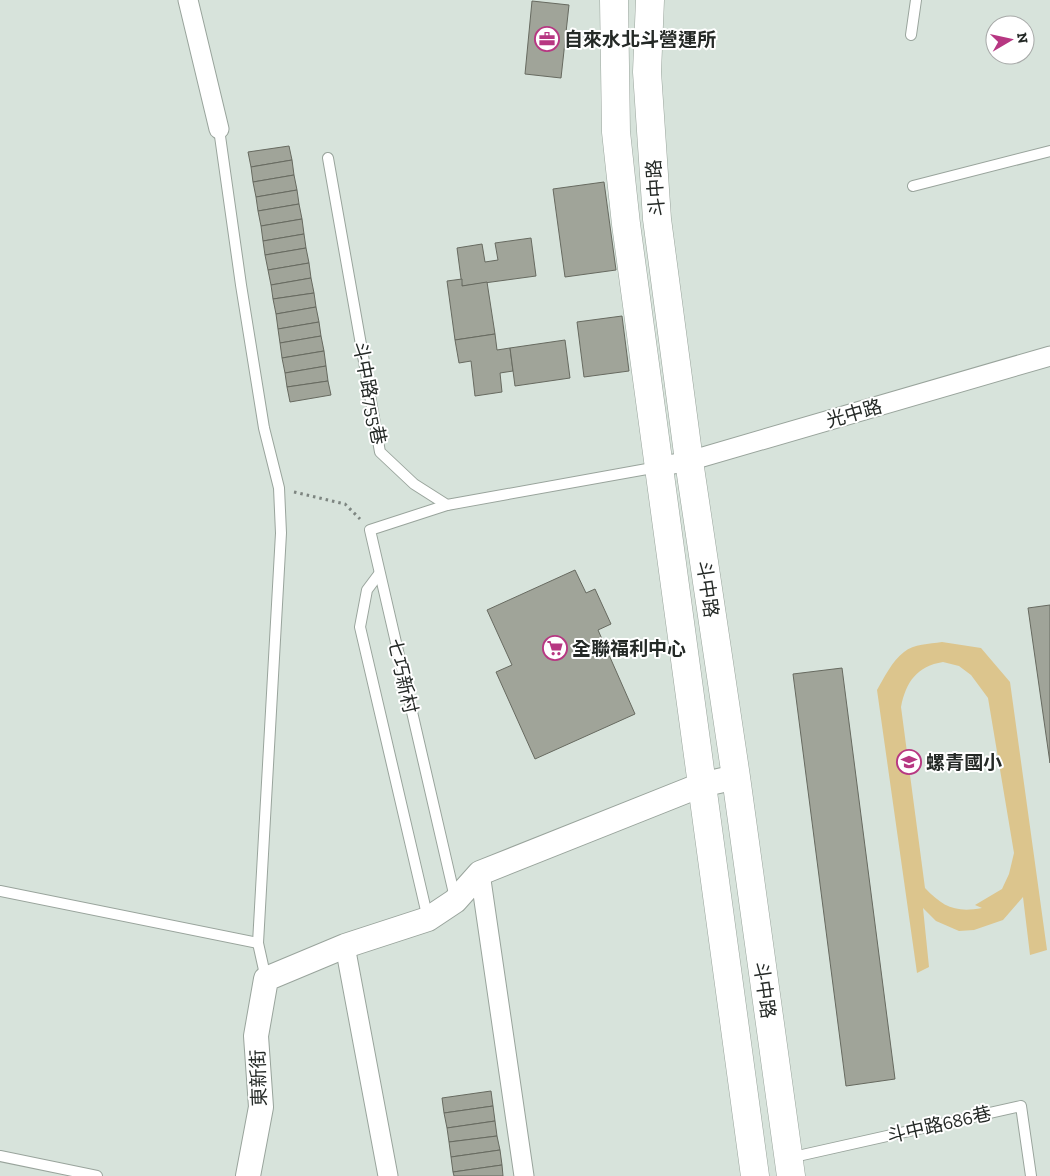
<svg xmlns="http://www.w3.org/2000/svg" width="1050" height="1176" font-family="'Zilla Slab','Noto Sans TC',serif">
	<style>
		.grass { fill: #dcc58d; fill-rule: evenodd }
		.building { fill: #a0a499; stroke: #676a60 }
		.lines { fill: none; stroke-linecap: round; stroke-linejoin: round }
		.service-casing { stroke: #99a49c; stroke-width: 12 }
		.minor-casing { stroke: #99a49c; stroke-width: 21 }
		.tertiary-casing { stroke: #99a49c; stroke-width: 26 }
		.secondary-casing { stroke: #99a49c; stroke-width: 29 }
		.path { stroke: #7d8580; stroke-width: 3; stroke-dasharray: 2.5 4; stroke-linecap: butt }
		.service { stroke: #fff; stroke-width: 10 }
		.minor { stroke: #fff; stroke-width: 19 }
		.tertiary { stroke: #fff; stroke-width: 24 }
		.secondary { stroke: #fff; stroke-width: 28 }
		.labels { text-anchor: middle; stroke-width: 4; stroke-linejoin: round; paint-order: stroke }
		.poi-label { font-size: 19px; font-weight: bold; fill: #242926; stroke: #fff; text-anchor: start }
		.street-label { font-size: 19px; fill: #242926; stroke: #fff }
	</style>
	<rect width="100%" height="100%" fill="#d7e3db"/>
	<!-- grass -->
	<path class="grass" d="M 942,642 L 981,648 L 1010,682 L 1047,950 L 1030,955 L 1023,897 L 1003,920 L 974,930 L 959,931 L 936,921 L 923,908 L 929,967 L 917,973 L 877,690 C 884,678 892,661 904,652 C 914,644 929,644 942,642 ZM 943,662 L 959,666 L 971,675 L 988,698 L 1014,853 L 1009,874 L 1002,889 L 975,905 L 982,908 C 956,913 943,907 925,888 L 901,707 C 906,682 917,666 943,662 Z"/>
	<!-- building -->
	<g class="building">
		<path d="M 532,1 L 569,5 L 561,78 L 525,74 Z"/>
		<path d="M 289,146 L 292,160 L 251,167 L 248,152 Z"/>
		<path d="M 292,160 L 294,175 L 253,182 L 251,167 Z"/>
		<path d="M 294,175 L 297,190 L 256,197 L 253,182 Z"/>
		<path d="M 604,182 L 616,270 L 565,277 L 553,189 Z"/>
		<path d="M 297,190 L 299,204 L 258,211 L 256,197 Z"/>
		<path d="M 299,204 L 302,219 L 261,226 L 258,211 Z"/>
		<path d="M 302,219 L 304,234 L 263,241 L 261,226 Z"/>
		<path d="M 304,234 L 306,248 L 265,255 L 263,241 Z"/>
		<path d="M 531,238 L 536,276 L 462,286 L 457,248 L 482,244 L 485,262 L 498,260 L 495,243 Z"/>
		<path d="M 306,248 L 309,263 L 268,270 L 265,255 Z"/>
		<path d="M 309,263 L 311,278 L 271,285 L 268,270 Z"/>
		<path d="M 311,278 L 314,293 L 273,299 L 271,285 Z"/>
		<path d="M 462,279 L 462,286 L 487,282 L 495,334 L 455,340 L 447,281 Z"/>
		<path d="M 314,293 L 316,307 L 276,314 L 273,299 Z"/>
		<path d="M 316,307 L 319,322 L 278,329 L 276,314 Z"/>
		<path d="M 622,316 L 629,371 L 584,377 L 577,322 Z"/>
		<path d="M 319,322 L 321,336 L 280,343 L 278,329 Z"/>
		<path d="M 495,334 L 497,350 L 510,348 L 513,371 L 500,373 L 502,392 L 475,396 L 471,361 L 459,363 L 455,340 Z"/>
		<path d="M 321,336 L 324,351 L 282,358 L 280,343 Z"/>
		<path d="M 565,340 L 570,378 L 515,386 L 510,348 Z"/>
		<path d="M 324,351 L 326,366 L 285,373 L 282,358 Z"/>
		<path d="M 326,366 L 328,381 L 287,387 L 285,373 Z"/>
		<path d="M 328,381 L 331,395 L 290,402 L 287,387 Z"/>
		<path d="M 575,570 L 586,593 L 595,589 L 611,624 L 598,630 L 635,714 L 535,759 L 496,672 L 512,665 L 487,610 Z"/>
		<path d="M 1050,605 L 1050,763 L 1028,608 Z"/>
		<path d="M 842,668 L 895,1079 L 846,1086 L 793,674 Z"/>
		<path d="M 491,1091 L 493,1106 L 444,1113 L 442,1098 Z"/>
		<path d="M 493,1106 L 495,1121 L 447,1128 L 444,1113 Z"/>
		<path d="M 495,1121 L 497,1136 L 449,1142 L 447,1128 Z"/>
		<path d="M 497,1136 L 500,1150 L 451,1157 L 449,1142 Z"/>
		<path d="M 500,1150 L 502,1165 L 453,1172 L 451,1157 Z"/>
		<path d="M 502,1165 L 503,1176 L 454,1176 L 453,1172 Z"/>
	</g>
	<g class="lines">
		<defs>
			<g id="service">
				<path d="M 911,35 L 916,0"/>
				<path d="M 219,129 L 241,285 L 264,428 L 279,488 L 281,533 L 258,943 L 266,979"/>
				<path d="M 328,158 L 380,452 L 414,484 L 447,505 L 658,467"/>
				<path d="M 913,186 L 1050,151"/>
				<path d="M 447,505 L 370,530 L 455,898"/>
				<path d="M 379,574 L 367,590 L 360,627 L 428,919"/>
				<path d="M 0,891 L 258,943"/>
				<path d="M 0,1156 L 97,1176"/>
				<path d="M 789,1158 L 1021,1106 L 1031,1176"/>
			</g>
			<g id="minor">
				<path d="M 188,0 L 219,129"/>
				<path d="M 658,467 L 689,461 L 1050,356"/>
				<path d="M 480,873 L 524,1176"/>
				<path d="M 345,946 L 388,1176"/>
			</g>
			<path id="tertiary" d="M 248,1176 L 261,1107 L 256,1036 L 266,979 L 345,946 L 428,919 L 455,901 L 480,873 L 701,785 L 736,777"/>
			<g id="secondary">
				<path d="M 614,0 L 616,132 L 626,224 L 755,1176"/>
				<path d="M 650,0 L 647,72 L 657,219 L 689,461 L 736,777 L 791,1176"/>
			</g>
		</defs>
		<!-- service casing -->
		<use href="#service" class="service-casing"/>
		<!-- minor casing -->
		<use href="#minor" class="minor-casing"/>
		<!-- tertiary casing -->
		<use href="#tertiary" class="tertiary-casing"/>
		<!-- secondary casing -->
		<use href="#secondary" class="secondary-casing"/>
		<!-- path -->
		<path class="path" d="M 294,492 L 345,504 L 360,519"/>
		<!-- service -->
		<use href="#service" class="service"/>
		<!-- minor -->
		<use href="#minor" class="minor"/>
		<!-- tertiary -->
		<use href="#tertiary" class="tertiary"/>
		<!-- secondary -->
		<use href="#secondary" class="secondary"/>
	</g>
	<!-- icons -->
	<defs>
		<symbol id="office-ring" viewBox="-11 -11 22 22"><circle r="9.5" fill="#fff" stroke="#b73782" stroke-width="1.5"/><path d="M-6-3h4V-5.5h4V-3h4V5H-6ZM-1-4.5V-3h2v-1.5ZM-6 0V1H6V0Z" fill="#b73782"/></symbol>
		<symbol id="supermarket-ring" viewBox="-11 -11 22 22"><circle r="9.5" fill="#fff" stroke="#b73782" stroke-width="1.5"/><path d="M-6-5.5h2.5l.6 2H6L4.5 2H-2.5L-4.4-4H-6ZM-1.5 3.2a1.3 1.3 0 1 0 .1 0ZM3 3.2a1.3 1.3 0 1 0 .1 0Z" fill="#b73782"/></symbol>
		<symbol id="school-ring" viewBox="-11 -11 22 22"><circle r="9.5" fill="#fff" stroke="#b73782" stroke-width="1.5"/><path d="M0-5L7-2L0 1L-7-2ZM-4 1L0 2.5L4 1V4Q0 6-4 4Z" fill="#b73782"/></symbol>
	</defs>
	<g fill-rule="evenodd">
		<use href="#office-ring" x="533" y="25" width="28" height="28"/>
		<use href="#supermarket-ring" x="541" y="634" width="28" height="28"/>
		<use href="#school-ring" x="895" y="748" width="28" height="28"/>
	</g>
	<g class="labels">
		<!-- poi labels -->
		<g class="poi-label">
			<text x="564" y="46">自來水北斗營運所</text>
			<text x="572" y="655">全聯福利中心</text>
			<text x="926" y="769">螺青國小</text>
		</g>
		<!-- street labels -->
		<g class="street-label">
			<text transform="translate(655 188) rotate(-94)" y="7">斗中路</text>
			<text transform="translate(370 393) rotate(79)" y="7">斗中路755巷</text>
			<text transform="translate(854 413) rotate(-16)" y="7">光中路</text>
			<text transform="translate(708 589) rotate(82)" y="7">斗中路</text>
			<text transform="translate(403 676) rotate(77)" y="7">七巧新村</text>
			<text transform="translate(765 990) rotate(82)" y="7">斗中路</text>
			<text transform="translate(258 1078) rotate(-92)" y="7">東新街</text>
			<text transform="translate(939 1124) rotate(-13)" y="7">斗中路686巷</text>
		</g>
	</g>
	<!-- north arrow -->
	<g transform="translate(1010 40) rotate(81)"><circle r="24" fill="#ffffff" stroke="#a7a9a8"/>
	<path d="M0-4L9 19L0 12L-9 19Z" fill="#b73782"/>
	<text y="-8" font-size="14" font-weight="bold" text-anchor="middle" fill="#242926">N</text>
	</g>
</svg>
